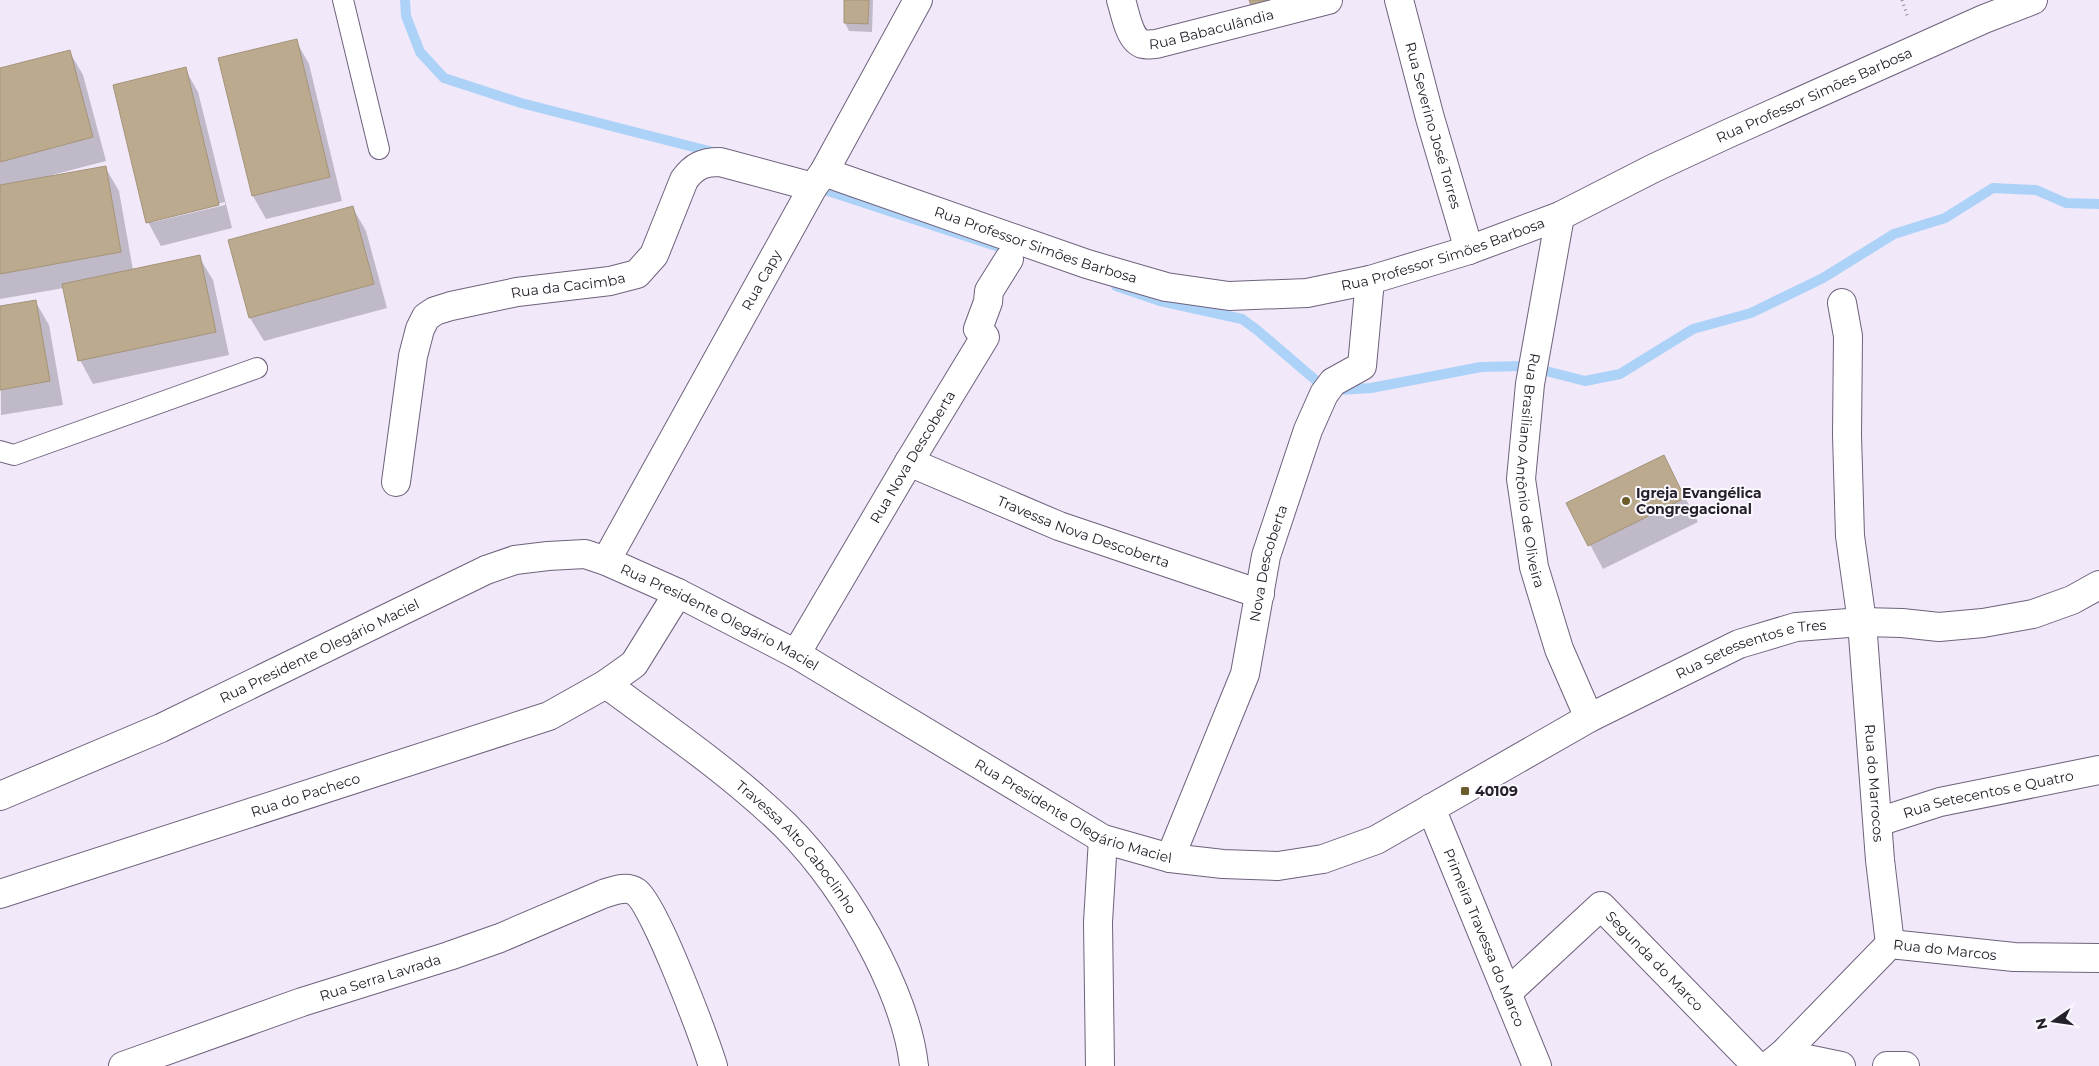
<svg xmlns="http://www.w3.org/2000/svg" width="2099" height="1066" font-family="Montserrat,sans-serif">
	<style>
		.shadow { fill: #0003; fill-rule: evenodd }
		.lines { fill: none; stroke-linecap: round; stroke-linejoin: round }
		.stream { stroke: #add2f8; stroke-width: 10 }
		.building { fill: #bbaa8e; stroke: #a59479 }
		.service-casing { stroke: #6e627c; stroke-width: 22 }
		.minor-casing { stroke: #6e627c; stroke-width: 30 }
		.path { stroke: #928a99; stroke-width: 3; stroke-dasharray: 1 4; stroke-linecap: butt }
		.service { stroke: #fff; stroke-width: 20 }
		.minor { stroke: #fff; stroke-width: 28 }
		.poi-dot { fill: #6b5c29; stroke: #fbf8fe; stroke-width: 2 }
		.labels { text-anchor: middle; stroke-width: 4; stroke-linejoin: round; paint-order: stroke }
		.street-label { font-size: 14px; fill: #26202b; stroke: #fbf8fe }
		.poi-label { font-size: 14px; font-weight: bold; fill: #26202b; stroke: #fbf8fe; text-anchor: start }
	</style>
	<rect width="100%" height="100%" fill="#f1e8fa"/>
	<!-- shadow -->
	<g class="shadow">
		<path d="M 845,0 L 873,0 L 872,32 L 849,31 L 845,23 Z"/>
		<path d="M 296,41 L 309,64 L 342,201 L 266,219 L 253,196 Z"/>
		<path d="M 69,51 L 83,75 L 106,161 L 52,175 L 52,177 L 105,167 L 119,191 L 133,270 L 199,257 L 213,280 L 229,355 L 93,384 L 80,360 L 64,288 L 0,299 L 0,70 Z"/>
		<path d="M 185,69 L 198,92 L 232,228 L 161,246 L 148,222 ZM 225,202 L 225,205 L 153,222 L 153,220 Z"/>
		<path d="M 353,208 L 366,231 L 387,308 L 264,341 L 250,318 L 230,240 Z"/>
		<path d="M 35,301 L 49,325 L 63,405 L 1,415 L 0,307 Z"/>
		<path d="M 1663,456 L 1698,522 L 1603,569 L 1568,503 Z"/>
	</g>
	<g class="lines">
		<!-- stream -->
		<g class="stream">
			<path d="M 405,0 L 406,16 L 420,52 L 444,78 L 521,103 L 717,153"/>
			<path d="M 828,191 L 996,246"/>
			<path d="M 1116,286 L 1160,301 L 1242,319 L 1257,330 L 1319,383 L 1339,390 L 1371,388 L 1481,367 L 1522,366"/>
			<path d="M 1546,371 L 1585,381 L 1620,374 L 1693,329 L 1751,313 L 1823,278 L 1894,234 L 1945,218 L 1993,188 L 2036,190 L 2066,203 L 2099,204"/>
		</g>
	</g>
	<!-- building -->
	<g class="building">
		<path d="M 844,0 L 869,0 L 868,24 L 844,23 Z"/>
		<path d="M 1249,0 L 1273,0 L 1252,8 Z"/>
		<path d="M 297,39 L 330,177 L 252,196 L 218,58 Z"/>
		<path d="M 70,50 L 93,137 L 0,162 L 0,68 Z"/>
		<path d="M 186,67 L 219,205 L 146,223 L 113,85 Z"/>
		<path d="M 106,166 L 121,252 L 0,274 L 0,185 Z"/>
		<path d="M 353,206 L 374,284 L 249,318 L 228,240 Z"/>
		<path d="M 200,255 L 216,332 L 78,361 L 62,284 Z"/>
		<path d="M 36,300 L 50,381 L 0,390 L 0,306 Z"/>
		<path d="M 1664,455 L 1685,498 L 1588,546 L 1566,503 Z"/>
	</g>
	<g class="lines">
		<defs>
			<g id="service">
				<path d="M 343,0 L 379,149"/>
				<path d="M 0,451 L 14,455 L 257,368"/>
			</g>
			<g id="minor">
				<path id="s1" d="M 1121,0 C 1125,12 1129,40 1143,44 C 1147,45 1152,44 1156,44 L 1328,0"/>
				<path id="s2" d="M 1399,0 L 1430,118 L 1469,250"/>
				<path id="s3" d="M 824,172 L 1087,264 L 1166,287 L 1229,296 L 1307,293 L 1370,280 L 1469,250 L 1560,216 L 1654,168 L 1725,135 L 1984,19 L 2033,0"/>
				<path id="s4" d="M 1560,216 L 1530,384 L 1521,479 L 1534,567 L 1559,649 L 1589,718"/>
				<path id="s5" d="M 1842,303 L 1848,336 L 1847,435 L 1850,536 L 1862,622 L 1880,860 L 1890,944"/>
				<path id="s6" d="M 909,462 L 1059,526 L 1260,594"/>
				<path id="s7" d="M 396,482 L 413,356 L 420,329 L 426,317 L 435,311 L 451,306 L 517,292 L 610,281 L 637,274 L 654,255 L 684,180 C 694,166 703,162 720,162 L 813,187"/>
				<path id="s8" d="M 606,561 L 813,187 L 824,172 L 918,0"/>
				<path id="s9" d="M 796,654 L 909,462 L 985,337 L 978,329 L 988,302 L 989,291 L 1009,259"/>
				<path id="s10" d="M 606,684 C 667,729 730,772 785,825 C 822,862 853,908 877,955 C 894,989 910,1028 914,1066"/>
				<path id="s11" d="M 0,796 L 161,728 L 486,570 L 515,560 L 548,556 L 585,554 L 606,561 L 678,593 L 796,654 L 1103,839 L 1170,858 L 1223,864 L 1278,866 L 1323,859 L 1376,840 L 1589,718 L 1739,644 L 1796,627 L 1862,622 L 1902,623 L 1939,627 L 1983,623 L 2033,614 L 2072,600 L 2099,585"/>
				<path id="s12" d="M 1431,808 L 1537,1066"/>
				<path id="s13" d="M 1878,822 L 1940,802 L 2099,770"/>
				<path id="s14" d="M 1170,858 L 1245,674 L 1266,556 L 1308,430 L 1324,394 L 1333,382 L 1362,366 L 1370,280"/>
				<path id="s15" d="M 0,894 L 549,716 L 606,684 L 634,664 L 678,593"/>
				<path id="s16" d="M 1507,993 L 1601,906 L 1757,1066"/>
				<path d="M 1783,1054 L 1841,1066"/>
				<path id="s17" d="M 123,1066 L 302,1002 L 449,956 L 500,938 L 603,894 C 613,891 626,885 636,892 C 655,905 704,1038 713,1066"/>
				<path d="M 1100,1066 L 1098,922 L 1103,839"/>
				<path id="s18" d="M 1768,1066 L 1783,1054 L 1890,944 L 2014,957 L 2099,958"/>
				<path d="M 1887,1066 L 1905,1066"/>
			</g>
		</defs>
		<!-- service casing -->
		<use href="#service" class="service-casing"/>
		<!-- minor casing -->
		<use href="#minor" class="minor-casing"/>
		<!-- path -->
		<path class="path" d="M 1902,0 L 1908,18"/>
		<!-- service -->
		<use href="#service" class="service"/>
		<!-- minor -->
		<use href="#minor" class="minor"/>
	</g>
	<!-- markers -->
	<g class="poi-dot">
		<circle cx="1626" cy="501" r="5"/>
		<rect x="1460" y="786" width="10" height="10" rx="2.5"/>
	</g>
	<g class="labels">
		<!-- street labels -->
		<g class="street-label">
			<text dy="5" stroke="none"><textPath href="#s1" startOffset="121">Rua Babaculândia</textPath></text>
			<text dy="5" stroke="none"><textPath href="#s3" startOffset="1049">Rua Professor Simões Barbosa</textPath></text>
			<text dy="5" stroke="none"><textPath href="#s2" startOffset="130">Rua Severino José Torres</textPath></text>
			<text dy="5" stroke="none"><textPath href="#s3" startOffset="224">Rua Professor Simões Barbosa</textPath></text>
			<text dy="5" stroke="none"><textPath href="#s3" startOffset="644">Rua Professor Simões Barbosa</textPath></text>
			<text dy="5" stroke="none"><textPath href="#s8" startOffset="321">Rua Capy</textPath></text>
			<text dy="5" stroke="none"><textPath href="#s7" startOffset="315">Rua da Cacimba</textPath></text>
			<text dy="5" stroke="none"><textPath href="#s9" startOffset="229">Rua Nova Descoberta</textPath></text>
			<text dy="5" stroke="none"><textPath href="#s4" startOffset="258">Rua Brasiliano Antônio de Oliveira</textPath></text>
			<text dy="5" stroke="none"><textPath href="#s6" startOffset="188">Travessa Nova Descoberta</textPath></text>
			<text dy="5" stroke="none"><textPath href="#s14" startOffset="312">Nova Descoberta</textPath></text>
			<text dy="5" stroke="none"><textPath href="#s11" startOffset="786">Rua Presidente Olegário Maciel</textPath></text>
			<text dy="5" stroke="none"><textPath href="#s11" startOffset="351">Rua Presidente Olegário Maciel</textPath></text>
			<text dy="5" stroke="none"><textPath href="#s11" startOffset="1932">Rua Setessentos e Tres</textPath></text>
			<text dy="5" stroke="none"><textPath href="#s5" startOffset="482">Rua do Marrocos</textPath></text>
			<text dy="5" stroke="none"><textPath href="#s15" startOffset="321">Rua do Pacheco</textPath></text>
			<text dy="5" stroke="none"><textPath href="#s13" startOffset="114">Rua Setecentos e Quatro</textPath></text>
			<text dy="5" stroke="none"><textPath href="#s11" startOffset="1191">Rua Presidente Olegário Maciel</textPath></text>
			<text dy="5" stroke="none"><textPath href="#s10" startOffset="252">Travessa Alto Caboclinho</textPath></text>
			<text dy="5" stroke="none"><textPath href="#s12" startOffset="140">Primeira Travessa do Marco</textPath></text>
			<text dy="5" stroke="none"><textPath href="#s18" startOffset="228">Rua do Marcos</textPath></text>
			<text dy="5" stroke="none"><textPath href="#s16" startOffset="205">Segunda do Marco</textPath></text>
			<text dy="5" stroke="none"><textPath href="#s17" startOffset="272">Rua Serra Lavrada</textPath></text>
		</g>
		<!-- poi labels -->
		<g class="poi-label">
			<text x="1636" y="498">Igreja Evangélica<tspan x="1636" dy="16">Congregacional</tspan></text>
			<text x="1475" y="796">40109</text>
		</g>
	</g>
	<!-- north arrow -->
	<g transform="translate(2054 1021) rotate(257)" stroke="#fbf8fe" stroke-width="4" paint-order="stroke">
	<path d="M0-4L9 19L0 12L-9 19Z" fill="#26202b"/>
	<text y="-8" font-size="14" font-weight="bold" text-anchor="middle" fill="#26202b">N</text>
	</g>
</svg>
